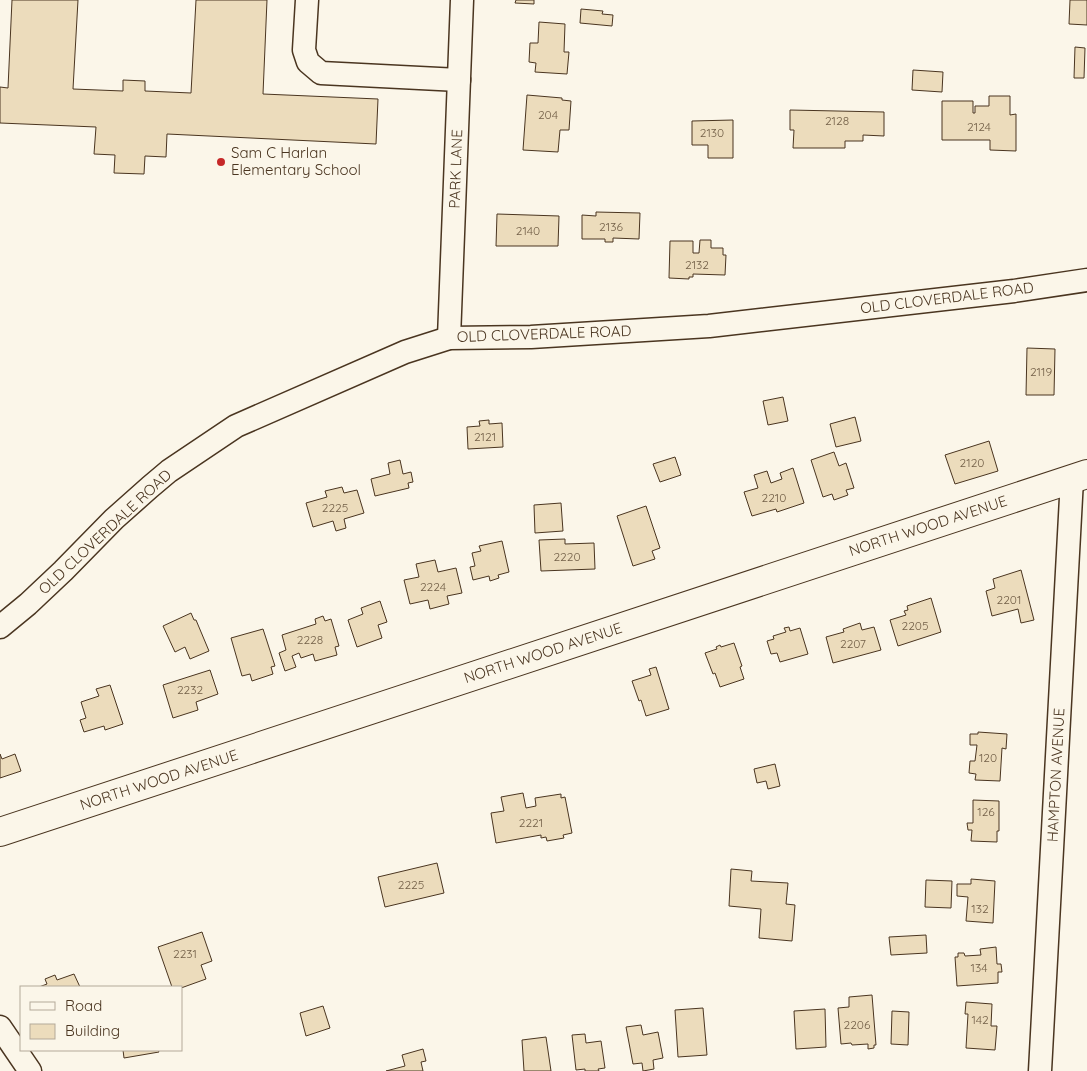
<svg xmlns="http://www.w3.org/2000/svg" width="1087" height="1071" font-family="Quicksand,sans-serif">
	<style>
		.building { fill: #ecdcbc; stroke: #4a3520 }
		.lines { fill: none; stroke-linecap: round; stroke-linejoin: round }
		.minor-casing { stroke: #4a3520; stroke-width: 25 }
		.major-casing { stroke: #4a3520; stroke-width: 30 }
		.minor { stroke: #fbf6e9; stroke-width: 22 }
		.major { stroke: #fbf6e9; stroke-width: 28 }
		.poi-dot { fill: #c62828; stroke: #fbf6e9; stroke-width: 2 }
		.labels { text-anchor: middle; stroke-width: 4; stroke-linejoin: round; paint-order: stroke }
		.number-label { font-size: 12px; fill: #725f47 }
		.poi-label { font-size: 15px; fill: #4a3520; stroke: #fbf6e9; text-anchor: start }
		.street-label { font-size: 15px; fill: #4a3520; stroke: #fbf6e9 }
	</style>
	<rect width="100%" height="100%" fill="#fbf6e9"/>
	<!-- building -->
	<g class="building">
		<path d="M 12,0 L 78,0 L 73,89 L 123,91 L 123,80 L 145,81 L 145,91 L 191,93 L 196,0 L 267,0 L 263,94 L 378,99 L 376,144 L 167,134 L 166,157 L 145,156 L 144,174 L 114,173 L 115,155 L 94,154 L 96,127 L 0,123 L 0,87 L 8,88 Z"/>
		<path d="M 516,0 L 534,0 L 534,4 L 515,3 Z"/>
		<path d="M 1070,0 L 1087,0 L 1087,25 L 1069,24 Z"/>
		<path d="M 581,9 L 603,11 L 602,14 L 613,15 L 612,26 L 580,23 Z"/>
		<path d="M 539,22 L 565,24 L 564,52 L 569,52 L 567,74 L 535,72 L 536,63 L 529,62 L 530,43 L 538,43 Z"/>
		<path d="M 1075,47 L 1085,48 L 1084,78 L 1074,78 Z"/>
		<path d="M 913,70 L 943,72 L 942,92 L 912,90 Z"/>
		<path d="M 527,95 L 562,98 L 562,100 L 571,101 L 569,130 L 560,130 L 558,152 L 523,150 Z"/>
		<path d="M 989,96 L 1010,96 L 1010,115 L 1016,114 L 1016,151 L 990,150 L 990,140 L 942,140 L 942,101 L 973,101 L 973,113 L 975,113 L 975,106 L 989,106 Z"/>
		<path d="M 790,110 L 884,112 L 884,136 L 863,135 L 863,141 L 845,141 L 845,148 L 793,148 L 794,130 L 790,130 Z"/>
		<path d="M 733,120 L 733,158 L 708,158 L 708,145 L 692,145 L 692,121 Z"/>
		<path d="M 596,212 L 640,213 L 639,239 L 613,238 L 613,242 L 605,242 L 605,239 L 582,239 L 582,215 L 596,216 Z"/>
		<path d="M 497,214 L 559,216 L 558,246 L 496,246 Z"/>
		<path d="M 700,240 L 711,240 L 711,248 L 723,248 L 723,255 L 726,255 L 725,275 L 693,274 L 693,277 L 689,277 L 689,279 L 669,278 L 670,241 L 693,241 L 693,253 L 699,253 Z"/>
		<path d="M 1027,348 L 1055,349 L 1054,395 L 1026,395 Z"/>
		<path d="M 783,397 L 788,421 L 768,425 L 763,401 Z"/>
		<path d="M 855,417 L 861,441 L 836,447 L 830,424 Z"/>
		<path d="M 489,420 L 489,424 L 502,423 L 503,447 L 468,449 L 467,427 L 480,426 L 479,421 Z"/>
		<path d="M 989,441 L 998,471 L 955,484 L 945,455 Z"/>
		<path d="M 834,452 L 839,466 L 846,463 L 854,488 L 846,490 L 848,495 L 834,500 L 832,494 L 823,497 L 811,460 Z"/>
		<path d="M 675,457 L 681,475 L 660,482 L 653,464 Z"/>
		<path d="M 400,460 L 403,474 L 411,472 L 413,482 L 408,483 L 409,488 L 375,496 L 371,479 L 390,474 L 388,463 Z"/>
		<path d="M 793,468 L 804,503 L 777,512 L 776,509 L 752,516 L 744,492 L 758,488 L 754,475 L 767,471 L 771,483 L 782,479 L 780,473 Z"/>
		<path d="M 342,487 L 344,493 L 357,490 L 364,513 L 344,519 L 346,528 L 336,531 L 333,521 L 313,527 L 306,503 L 327,497 L 325,491 Z"/>
		<path d="M 561,503 L 563,531 L 535,533 L 534,505 Z"/>
		<path d="M 646,506 L 660,548 L 652,551 L 655,559 L 633,566 L 617,516 Z"/>
		<path d="M 565,539 L 565,544 L 594,543 L 595,569 L 541,571 L 539,540 Z"/>
		<path d="M 502,541 L 509,572 L 498,575 L 499,578 L 490,581 L 489,576 L 473,580 L 470,567 L 475,566 L 472,553 L 481,551 L 479,546 Z"/>
		<path d="M 435,560 L 438,572 L 456,568 L 462,593 L 447,596 L 449,604 L 430,609 L 428,600 L 410,604 L 404,580 L 419,577 L 416,564 Z"/>
		<path d="M 1021,570 L 1034,620 L 1021,623 L 1018,609 L 992,616 L 986,591 L 995,588 L 993,579 Z"/>
		<path d="M 931,598 L 941,632 L 898,646 L 890,620 L 906,615 L 904,611 L 908,610 L 907,606 Z"/>
		<path d="M 380,601 L 387,622 L 378,625 L 382,638 L 357,647 L 348,620 L 363,614 L 361,608 Z"/>
		<path d="M 191,613 L 194,620 L 196,620 L 209,651 L 190,659 L 185,647 L 175,652 L 163,626 Z"/>
		<path d="M 323,616 L 325,621 L 331,619 L 339,646 L 335,647 L 337,655 L 315,661 L 313,654 L 301,658 L 299,653 L 292,656 L 296,667 L 285,671 L 279,653 L 286,650 L 282,635 L 316,624 L 315,619 Z"/>
		<path d="M 860,623 L 862,630 L 874,627 L 881,650 L 833,663 L 826,637 L 844,632 L 843,629 Z"/>
		<path d="M 789,627 L 790,631 L 800,628 L 808,654 L 780,662 L 777,653 L 771,654 L 767,641 L 774,639 L 773,636 L 786,632 L 784,628 Z"/>
		<path d="M 263,629 L 275,666 L 271,667 L 273,674 L 252,681 L 250,674 L 242,676 L 231,638 Z"/>
		<path d="M 734,643 L 742,666 L 740,667 L 744,679 L 720,687 L 715,673 L 713,674 L 705,653 L 717,649 L 716,647 L 720,645 L 721,647 Z"/>
		<path d="M 656,667 L 669,709 L 646,716 L 641,700 L 639,701 L 632,681 L 651,675 L 649,669 Z"/>
		<path d="M 210,670 L 218,694 L 196,702 L 198,710 L 173,718 L 163,685 Z"/>
		<path d="M 110,685 L 123,724 L 105,730 L 104,726 L 84,732 L 80,720 L 86,718 L 81,702 L 99,696 L 96,689 Z"/>
		<path d="M 978,732 L 1007,734 L 1006,749 L 1002,748 L 1000,781 L 975,780 L 976,774 L 969,773 L 970,761 L 975,761 L 977,745 L 970,745 L 970,734 L 978,734 Z"/>
		<path d="M 0,754 L 2,759 L 15,754 L 21,771 L 0,778 Z"/>
		<path d="M 775,764 L 780,786 L 768,789 L 766,781 L 757,783 L 754,769 Z"/>
		<path d="M 523,793 L 526,808 L 536,806 L 535,798 L 561,794 L 561,798 L 565,797 L 572,833 L 563,835 L 564,838 L 547,841 L 546,837 L 541,838 L 541,835 L 496,843 L 491,813 L 504,811 L 501,797 Z"/>
		<path d="M 973,800 L 999,801 L 999,831 L 997,831 L 997,842 L 971,841 L 972,830 L 968,830 L 967,823 L 973,823 Z"/>
		<path d="M 437,863 L 444,893 L 385,907 L 378,877 Z"/>
		<path d="M 731,869 L 752,871 L 751,881 L 788,883 L 786,904 L 795,905 L 792,941 L 759,938 L 761,909 L 729,906 Z"/>
		<path d="M 971,879 L 995,881 L 993,923 L 966,921 L 968,897 L 957,896 L 957,884 L 971,884 Z"/>
		<path d="M 926,880 L 952,881 L 951,908 L 925,907 Z"/>
		<path d="M 202,932 L 212,961 L 201,965 L 206,979 L 181,988 L 172,987 L 158,947 Z"/>
		<path d="M 926,935 L 927,953 L 891,955 L 889,937 Z"/>
		<path d="M 996,947 L 997,964 L 1001,964 L 1002,972 L 998,972 L 998,983 L 957,986 L 955,957 L 958,957 L 958,953 L 964,953 L 965,956 L 981,955 L 980,949 Z"/>
		<path d="M 74,974 L 80,987 L 39,987 L 47,984 L 45,979 L 55,975 L 57,980 Z"/>
		<path d="M 872,995 L 876,1045 L 874,1045 L 874,1048 L 868,1049 L 868,1044 L 852,1045 L 851,1043 L 841,1044 L 838,1008 L 849,1007 L 849,997 Z"/>
		<path d="M 966,1002 L 992,1004 L 991,1026 L 997,1026 L 995,1050 L 966,1048 L 968,1014 L 965,1014 Z"/>
		<path d="M 323,1006 L 330,1028 L 306,1036 L 300,1013 Z"/>
		<path d="M 703,1008 L 707,1055 L 678,1057 L 675,1010 Z"/>
		<path d="M 825,1009 L 826,1047 L 796,1049 L 794,1011 Z"/>
		<path d="M 892,1011 L 909,1012 L 908,1045 L 891,1044 Z"/>
		<path d="M 641,1025 L 643,1035 L 658,1032 L 663,1058 L 653,1060 L 654,1069 L 643,1071 L 642,1063 L 633,1064 L 626,1027 Z"/>
		<path d="M 585,1034 L 586,1043 L 601,1041 L 605,1068 L 598,1069 L 599,1071 L 585,1071 L 585,1069 L 576,1070 L 572,1035 Z"/>
		<path d="M 546,1037 L 551,1071 L 524,1071 L 522,1040 Z"/>
		<path d="M 423,1049 L 426,1061 L 421,1062 L 423,1071 L 386,1071 L 405,1066 L 402,1055 Z"/>
		<path d="M 123,1050 L 158,1050 L 159,1052 L 124,1058 Z"/>
	</g>
	<g class="lines">
		<defs>
			<g id="minor">
				<path d="M 307,0 L 304,50 L 308,62 L 321,73 L 459,80"/>
				<path d="M 449,338 L 462,0"/>
				<path d="M 0,627 L 28,604 L 63,571 L 114,519 L 150,487 L 169,471 L 236,426 L 405,352 L 449,338 L 531,337 L 709,326 L 1014,291 L 1087,280"/>
				<path d="M 0,1027 L 30,1071"/>
				<path d="M 1040,1071 L 1072,479"/>
			</g>
			<path id="major" d="M 0,832 L 1087,474"/>
		</defs>
		<!-- minor casing -->
		<use href="#minor" class="minor-casing"/>
		<!-- major casing -->
		<use href="#major" class="major-casing"/>
		<!-- minor -->
		<use href="#minor" class="minor"/>
		<!-- major -->
		<use href="#major" class="major"/>
	</g>
	<!-- markers -->
	<circle class="poi-dot" cx="221" cy="162" r="5"/>
	<g class="labels">
		<!-- number labels -->
		<g class="number-label">
			<text x="548" y="119">204</text>
			<text x="837" y="125">2128</text>
			<text x="979" y="131">2124</text>
			<text x="712" y="137">2130</text>
			<text x="611" y="231">2136</text>
			<text x="528" y="235">2140</text>
			<text x="697" y="269">2132</text>
			<text x="1041" y="376">2119</text>
			<text x="485" y="441">2121</text>
			<text x="972" y="467">2120</text>
			<text x="774" y="502">2210</text>
			<text x="335" y="512">2225</text>
			<text x="567" y="561">2220</text>
			<text x="433" y="591">2224</text>
			<text x="1009" y="604">2201</text>
			<text x="915" y="630">2205</text>
			<text x="310" y="644">2228</text>
			<text x="853" y="648">2207</text>
			<text x="190" y="694">2232</text>
			<text x="988" y="762">120</text>
			<text x="986" y="816">126</text>
			<text x="531" y="827">2221</text>
			<text x="411" y="889">2225</text>
			<text x="980" y="913">132</text>
			<text x="185" y="958">2231</text>
			<text x="979" y="972">134</text>
			<text x="980" y="1024">142</text>
			<text x="857" y="1029">2206</text>
		</g>
		<!-- poi labels -->
		<g class="poi-label">
			<text x="231" y="158">Sam C Harlan<tspan x="231" dy="17">Elementary School</tspan></text>
		</g>
		<!-- street labels -->
		<g class="street-label">
			<text transform="translate(456 169) rotate(-88)" y="5">PARK LANE</text>
			<text transform="translate(947 298) rotate(-7)" y="5">OLD CLOVERDALE ROAD</text>
			<text transform="translate(544 334) rotate(-2)" y="5">OLD CLOVERDALE ROAD</text>
			<text transform="translate(928 526) rotate(-18)" y="5">NORTH WOOD AVENUE</text>
			<text transform="translate(105 532) rotate(-43)" y="5">OLD CLOVERDALE ROAD</text>
			<text transform="translate(543 653) rotate(-18)" y="5">NORTH WOOD AVENUE</text>
			<text transform="translate(1056 775) rotate(-87)" y="5">HAMPTON AVENUE</text>
			<text transform="translate(159 780) rotate(-18)" y="5">NORTH WOOD AVENUE</text>
		</g>
	</g>
	<!-- legend -->
	<rect x="20" y="986" width="162" height="65" fill="#fbf6e9" stroke="#b4a999"/>
	<rect x="30" y="1002" width="25" height="8" fill="#fbf6e9" stroke="#b4a999"/>
	<text x="65" y="1011" font-size="15" fill="#4a3520">Road</text>
	<rect x="30" y="1024" width="25" height="15" fill="#ecdcbc" stroke="#b4a999"/>
	<text x="65" y="1036" font-size="15" fill="#4a3520">Building</text>
</svg>
